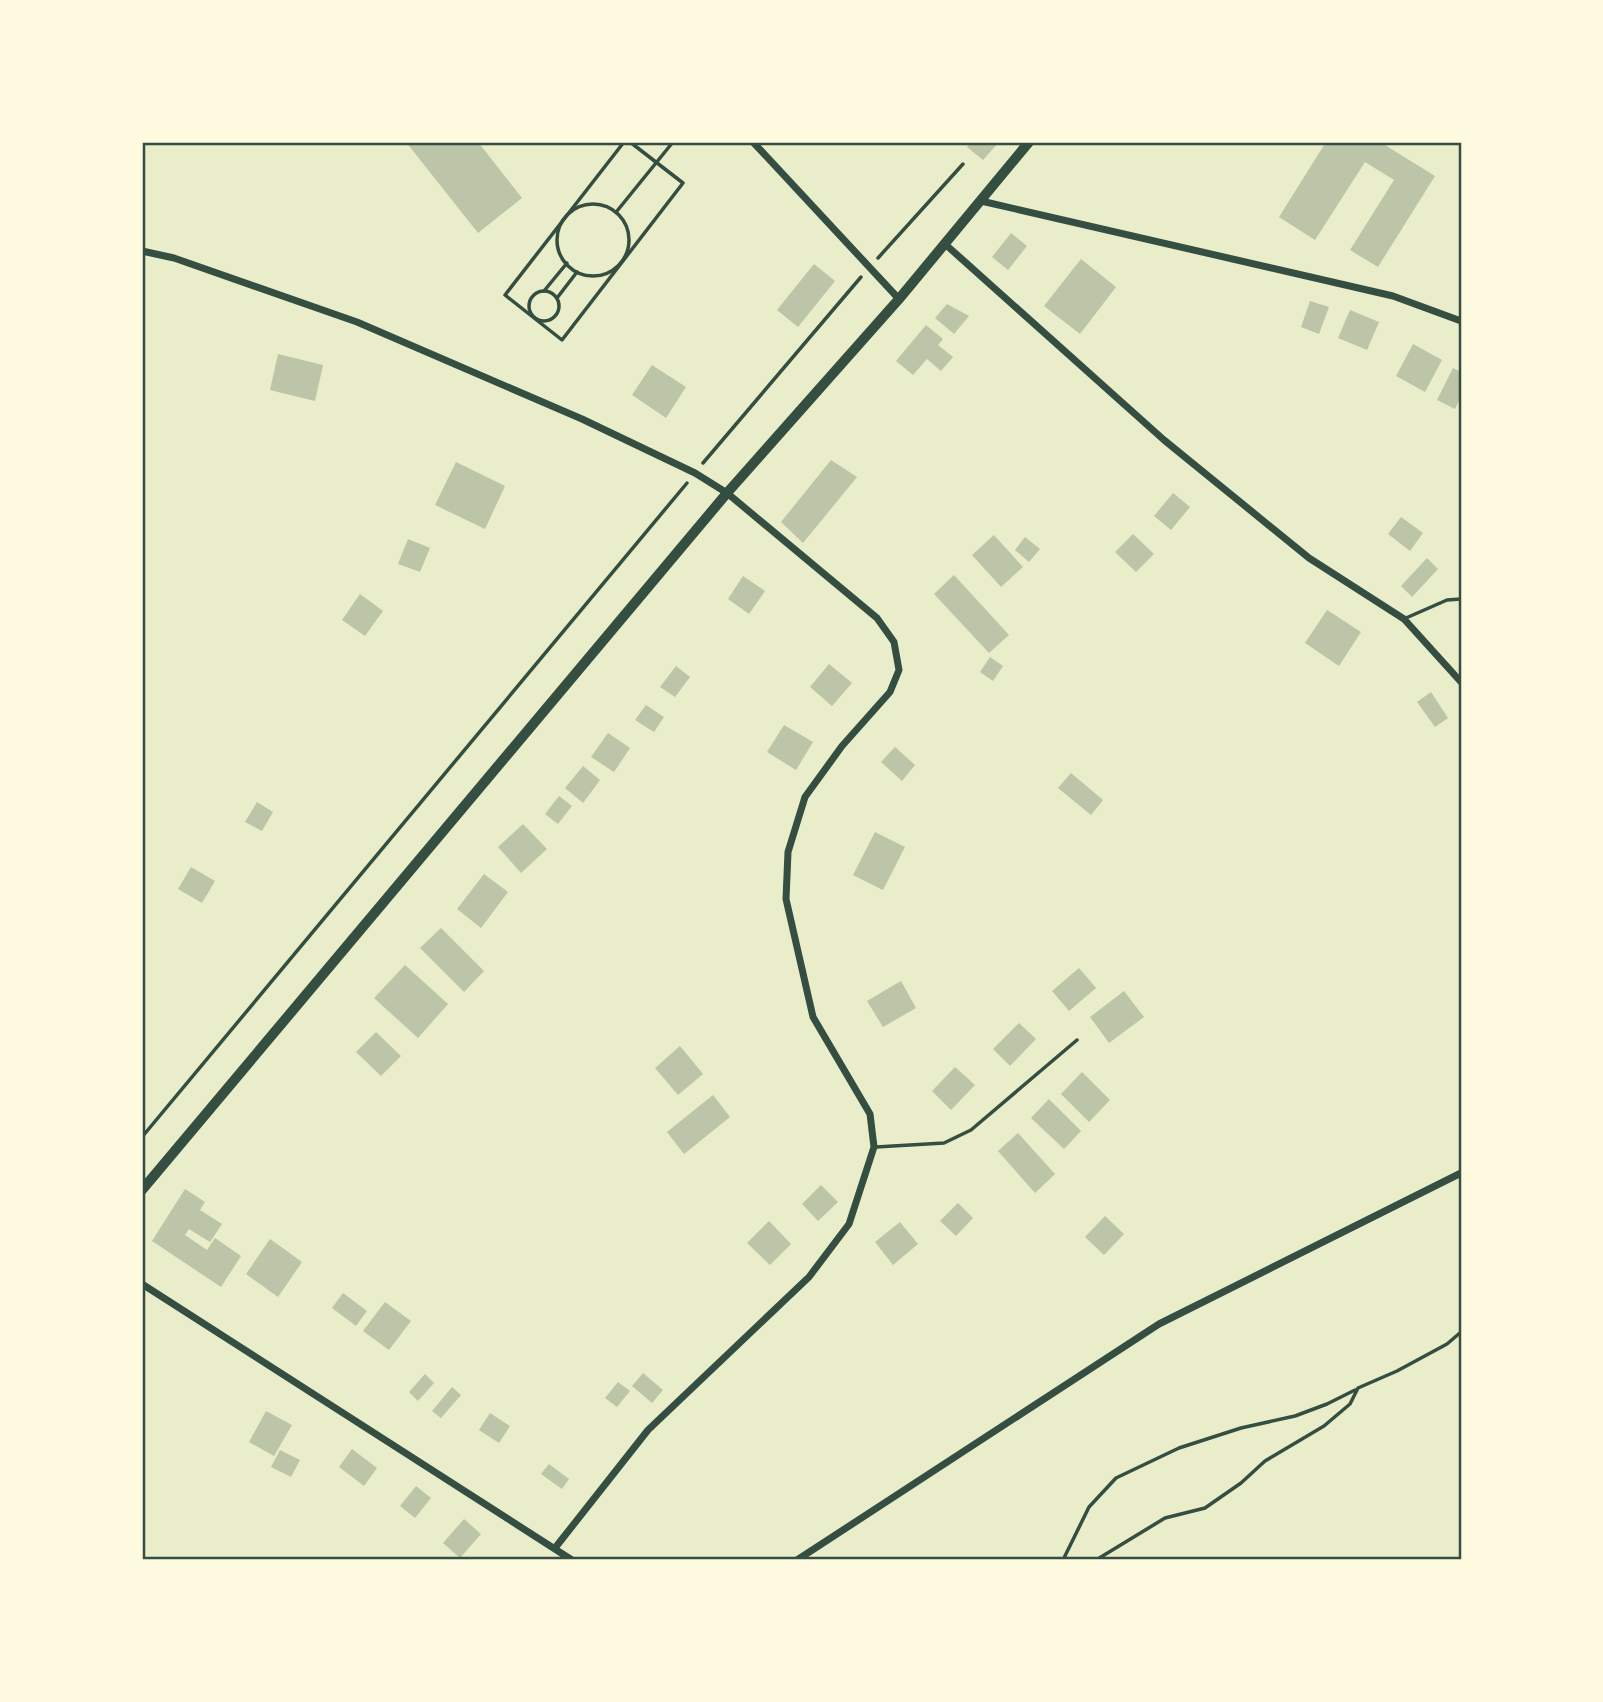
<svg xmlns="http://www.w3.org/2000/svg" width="1603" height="1702" font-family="'Golos Text',sans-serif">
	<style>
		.building { fill: #bcc5a7 }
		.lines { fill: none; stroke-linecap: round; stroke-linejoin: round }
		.path { stroke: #344e41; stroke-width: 3.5 }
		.service { stroke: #344e41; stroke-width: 3.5 }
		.minor { stroke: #344e41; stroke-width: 7 }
		.tertiary { stroke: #344e41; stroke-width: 10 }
		.neatline { fill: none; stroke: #344e41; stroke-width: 2.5 }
	</style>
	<rect width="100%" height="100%" fill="#e9edc9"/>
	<!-- building -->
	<g class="building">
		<path d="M 406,142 L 478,142 L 522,198 L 478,233 Z"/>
		<path d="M 971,142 L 999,142 L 983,160 L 967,147 Z"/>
		<path d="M 1326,142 L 1380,142 L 1435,176 L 1378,267 L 1350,250 L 1394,180 L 1365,162 L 1315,240 L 1279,217 Z"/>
		<path d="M 1011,233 L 1027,246 L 1008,270 L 992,257 Z"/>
		<path d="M 1081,259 L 1116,287 L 1080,334 L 1044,306 Z"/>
		<path d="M 814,264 L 835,281 L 798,327 L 777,310 Z"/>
		<path d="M 1310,301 L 1329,307 L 1319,334 L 1301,327 Z"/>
		<path d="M 947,304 L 969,316 L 954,334 L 935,318 Z"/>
		<path d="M 1350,310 L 1379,322 L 1367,350 L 1338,338 Z"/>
		<path d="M 926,325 L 943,339 L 938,345 L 953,357 L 941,371 L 927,359 L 913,375 L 896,361 Z"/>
		<path d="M 1413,344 L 1442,360 L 1425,392 L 1396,376 Z"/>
		<path d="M 278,354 L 323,365 L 315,401 L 270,390 Z"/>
		<path d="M 652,365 L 686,387 L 666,418 L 632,395 Z"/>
		<path d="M 1453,368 L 1461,372 L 1461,397 L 1455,409 L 1437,400 Z"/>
		<path d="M 831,460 L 857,477 L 803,543 L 781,522 Z"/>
		<path d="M 456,462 L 505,486 L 485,529 L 435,505 Z"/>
		<path d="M 1173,493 L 1190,507 L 1171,530 L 1154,516 Z"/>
		<path d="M 1401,517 L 1423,533 L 1410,551 L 1388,534 Z"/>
		<path d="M 1133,534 L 1154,554 L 1136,572 L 1115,552 Z"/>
		<path d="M 994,535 L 1023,567 L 1001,587 L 972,555 Z"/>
		<path d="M 1025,537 L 1040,549 L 1029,562 L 1015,550 Z"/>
		<path d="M 408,539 L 430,548 L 420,572 L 398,564 Z"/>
		<path d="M 1427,558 L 1438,569 L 1412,597 L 1401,586 Z"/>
		<path d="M 954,575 L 1009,635 L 989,653 L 934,594 Z"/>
		<path d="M 743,576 L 765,591 L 749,614 L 728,599 Z"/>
		<path d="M 360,594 L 383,611 L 365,636 L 342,620 Z"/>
		<path d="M 1327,610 L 1361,632 L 1339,666 L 1305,643 Z"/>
		<path d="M 990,657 L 1003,666 L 993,681 L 980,672 Z"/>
		<path d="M 829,664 L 852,683 L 832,706 L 810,687 Z"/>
		<path d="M 676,666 L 690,677 L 675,697 L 660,687 Z"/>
		<path d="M 1431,692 L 1448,718 L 1435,727 L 1417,702 Z"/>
		<path d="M 646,705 L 664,717 L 654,732 L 635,720 Z"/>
		<path d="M 784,725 L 813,742 L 796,770 L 767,752 Z"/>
		<path d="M 608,733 L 630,748 L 614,772 L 591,757 Z"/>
		<path d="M 895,747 L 915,765 L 902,781 L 881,762 Z"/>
		<path d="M 583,766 L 600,780 L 583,803 L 565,788 Z"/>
		<path d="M 1071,773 L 1103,800 L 1091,815 L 1058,788 Z"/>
		<path d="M 559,796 L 572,806 L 558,824 L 545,814 Z"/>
		<path d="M 257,802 L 273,812 L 262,831 L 245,822 Z"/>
		<path d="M 523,824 L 547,849 L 521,873 L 498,847 Z"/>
		<path d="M 875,832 L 905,847 L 883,890 L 853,875 Z"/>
		<path d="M 191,867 L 215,881 L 202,903 L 178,889 Z"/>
		<path d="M 484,874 L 508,892 L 481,928 L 457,909 Z"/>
		<path d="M 441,928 L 484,971 L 464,992 L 420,948 Z"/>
		<path d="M 405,965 L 448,1004 L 418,1038 L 374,998 Z"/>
		<path d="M 1079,968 L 1096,988 L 1069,1011 L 1052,991 Z"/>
		<path d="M 901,981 L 916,1008 L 883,1027 L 867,1001 Z"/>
		<path d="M 1124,991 L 1144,1017 L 1109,1043 L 1090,1017 Z"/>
		<path d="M 1019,1023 L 1036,1039 L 1010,1066 L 993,1049 Z"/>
		<path d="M 376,1032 L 401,1056 L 381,1076 L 356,1052 Z"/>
		<path d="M 680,1046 L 703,1074 L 678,1095 L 655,1068 Z"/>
		<path d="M 955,1067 L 975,1085 L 951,1110 L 932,1091 Z"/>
		<path d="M 1082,1072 L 1110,1100 L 1089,1122 L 1061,1094 Z"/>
		<path d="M 713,1095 L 730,1117 L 684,1154 L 667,1132 Z"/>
		<path d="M 1049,1099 L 1081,1131 L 1064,1149 L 1031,1118 Z"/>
		<path d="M 1018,1133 L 1055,1174 L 1035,1193 L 998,1151 Z"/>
		<path d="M 821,1185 L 838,1202 L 818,1221 L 802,1204 Z"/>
		<path d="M 185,1189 L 205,1202 L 200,1210 L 222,1224 L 210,1242 L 189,1229 L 185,1235 L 207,1250 L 215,1238 L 241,1256 L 221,1287 L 152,1241 Z"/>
		<path d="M 958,1203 L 973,1218 L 956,1236 L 940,1221 Z"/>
		<path d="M 1105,1216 L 1124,1234 L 1104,1255 L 1085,1237 Z"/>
		<path d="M 769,1221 L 791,1244 L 770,1265 L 747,1243 Z"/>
		<path d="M 900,1222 L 918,1244 L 893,1265 L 875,1242 Z"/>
		<path d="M 270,1239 L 302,1262 L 278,1297 L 246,1274 Z"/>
		<path d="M 343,1293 L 367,1311 L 356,1326 L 332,1308 Z"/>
		<path d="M 385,1302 L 411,1321 L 389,1350 L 363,1331 Z"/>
		<path d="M 643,1373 L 663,1390 L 652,1403 L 632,1386 Z"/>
		<path d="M 425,1374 L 434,1383 L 418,1401 L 409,1392 Z"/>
		<path d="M 618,1382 L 630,1391 L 617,1407 L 605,1398 Z"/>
		<path d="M 452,1387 L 461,1395 L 441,1418 L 432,1411 Z"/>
		<path d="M 266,1411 L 292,1425 L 274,1456 L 249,1442 Z"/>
		<path d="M 490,1413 L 510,1426 L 499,1443 L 479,1430 Z"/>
		<path d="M 352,1449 L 377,1468 L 364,1486 L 339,1467 Z"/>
		<path d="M 280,1450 L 300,1460 L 291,1477 L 271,1467 Z"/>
		<path d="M 549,1464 L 569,1479 L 562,1489 L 541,1474 Z"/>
		<path d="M 416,1486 L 431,1498 L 415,1518 L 400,1506 Z"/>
		<path d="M 464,1519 L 481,1534 L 460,1558 L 443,1543 Z"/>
	</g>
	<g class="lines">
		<!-- path -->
		<g class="path">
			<path d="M 624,142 L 505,295 L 562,340 L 683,183 L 630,142"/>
			<circle cx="593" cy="240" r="36"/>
			<path d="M 617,211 L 673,142"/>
			<path d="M 878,258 L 963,164"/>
			<circle cx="544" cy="306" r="15"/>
			<path d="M 544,291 L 567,263"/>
			<path d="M 557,298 L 577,272"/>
			<path d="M 703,463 L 861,277"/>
			<path d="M 142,1137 L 687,483"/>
			<path d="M 1063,1560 L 1089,1507 L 1116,1478 L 1179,1448 L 1241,1428 L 1295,1416 L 1327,1404 L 1355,1390"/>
			<path d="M 1096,1560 L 1165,1518 L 1205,1508 L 1241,1483 L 1265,1461 L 1324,1426 L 1350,1404 L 1358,1388 L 1397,1371 L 1447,1344 L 1461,1332"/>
		</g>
		<!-- service -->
		<g class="service">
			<path d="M 1406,618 L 1447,600 L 1461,599"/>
			<path d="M 876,1147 L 944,1143 L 971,1130 L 1077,1040"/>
		</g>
		<!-- minor -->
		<g class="minor">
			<path d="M 753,142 L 899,299"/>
			<path d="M 981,201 L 1393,296 L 1461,321"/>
			<path d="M 945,244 L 1164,440 L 1309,558 L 1404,619 L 1461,682"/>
			<path d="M 142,251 L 174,258 L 357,322 L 582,419 L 695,473 L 727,493 L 877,618 L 894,642 L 899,670 L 890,692 L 842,746 L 805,797 L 788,852 L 786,899 L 813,1017 L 870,1114 L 874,1147 L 849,1224 L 809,1277 L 648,1430 L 555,1548"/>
			<path d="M 142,1284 L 572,1560"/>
			<path d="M 797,1560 L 1159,1324 L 1461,1173"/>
		</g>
		<!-- tertiary -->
		<path class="tertiary" d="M 142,1190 L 727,493 L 899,299 L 1029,142"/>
	</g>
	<!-- border -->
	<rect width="1603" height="1702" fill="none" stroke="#fefae0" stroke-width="287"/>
	<rect x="144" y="144" width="1316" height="1414" class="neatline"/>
</svg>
